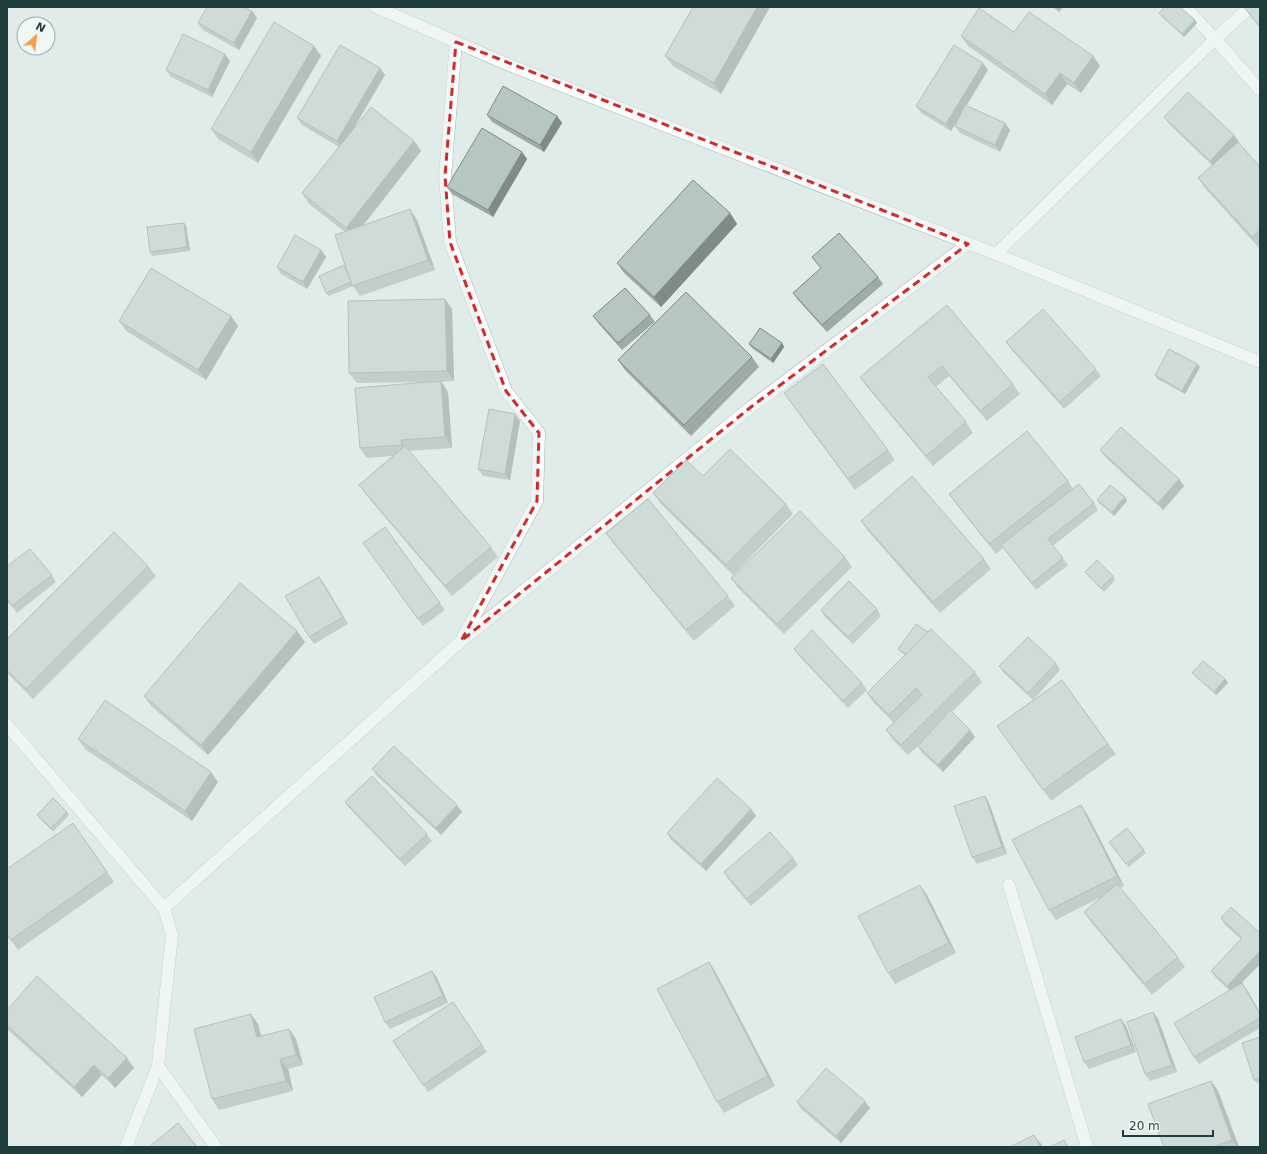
<svg xmlns="http://www.w3.org/2000/svg" width="1267" height="1154" font-family="'DejaVu Sans',sans-serif">
	<style>
		.lines { fill: none; stroke-linecap: round; stroke-linejoin: round }
		.minor-casing { stroke: #a2b4b2; stroke-width: 13 }
		.minor { stroke: #fff; stroke-width: 12 }
		.wall { fill: #9caba8 }
		.shaded-wall { fill: #7f8b88 }
		.building { fill: #b5c7c3; stroke: #7f8b88 }
		.marked { fill: none; stroke: #d62828; stroke-width: 3; stroke-dasharray: 8 5; stroke-linejoin: round }
	</style>
	<rect width="100%" height="100%" fill="#e0ece9"/>
	<g class="lines">
		<defs>
			<g id="minor">
				<path d="M 376,7 L 509,65 L 996,254 L 1260,362"/>
				<path d="M 1250,7 L 1215,39 L 1260,90"/>
				<path d="M 996,254 L 1215,39 L 1185,7"/>
				<path d="M 465,638 L 751,407 L 968,244"/>
				<path d="M 7,725 L 164,908 L 172,935 L 158,1066"/>
				<path d="M 1009,885 L 1087,1147"/>
				<path d="M 164,908 L 461,641 L 537,501 L 539,433 L 506,391 L 450,242 L 445,176 L 456,42"/>
				<path d="M 126,1147 L 158,1066 L 216,1147"/>
			</g>
		</defs>
		<!-- minor casing -->
		<use href="#minor" class="minor-casing"/>
		<!-- minor -->
		<use href="#minor" class="minor"/>
	</g>
	<!-- wall -->
	<g class="wall">
		<path d="M 693,7 L 770,7 L 721,94 L 673,66 L 665,56 Z"/>
		<path d="M 1052,7 L 1063,7 L 1059,12 Z"/>
		<path d="M 1244,7 L 1260,7 L 1260,28 L 1251,17 Z"/>
		<path d="M 252,11 L 257,18 L 239,50 L 203,30 L 198,23 Z"/>
		<path d="M 1159,13 L 1195,20 L 1197,23 L 1184,37 L 1162,17 Z"/>
		<path d="M 1014,32 L 1093,56 L 1100,66 L 1081,93 L 1067,84 L 1052,105 L 968,46 L 961,36 Z"/>
		<path d="M 314,46 L 321,56 L 258,163 L 218,139 L 211,129 Z"/>
		<path d="M 230,61 L 212,97 L 171,77 L 166,70 Z"/>
		<path d="M 380,68 L 385,75 L 353,129 L 414,141 L 421,151 L 363,226 L 417,220 L 435,270 L 360,296 L 353,286 L 329,296 L 326,293 L 347,270 L 345,232 L 309,204 L 302,193 L 339,147 L 302,125 L 297,118 Z"/>
		<path d="M 988,70 L 966,105 L 1005,123 L 1010,130 L 1000,152 L 960,133 L 955,126 L 961,114 L 951,131 L 921,113 L 916,106 Z"/>
		<path d="M 487,115 L 557,116 L 562,123 L 544,152 L 492,122 Z"/>
		<path d="M 1164,117 L 1239,142 L 1238,143 L 1260,167 L 1260,247 L 1259,248 L 1205,188 L 1198,178 L 1212,165 L 1169,124 Z"/>
		<path d="M 522,152 L 527,159 L 493,217 L 452,194 L 447,187 Z"/>
		<path d="M 730,213 L 737,224 L 661,307 L 624,273 L 617,263 Z"/>
		<path d="M 184,223 L 186,226 L 190,251 L 152,256 L 150,252 Z"/>
		<path d="M 321,250 L 326,257 L 307,289 L 281,274 L 277,267 Z"/>
		<path d="M 812,257 L 878,277 L 883,284 L 827,332 L 798,300 L 793,293 L 821,268 Z"/>
		<path d="M 947,305 L 1013,384 L 1020,394 L 987,421 L 949,376 L 936,387 L 966,422 L 973,433 L 933,466 L 867,387 L 860,377 Z"/>
		<path d="M 452,309 L 454,381 L 441,382 L 448,392 L 452,448 L 409,451 L 491,547 L 498,557 L 452,596 L 366,495 L 359,485 L 392,456 L 367,458 L 360,448 L 436,382 L 357,383 L 349,373 Z"/>
		<path d="M 650,315 L 655,322 L 622,350 L 598,323 L 593,316 Z"/>
		<path d="M 231,316 L 238,326 L 206,380 L 126,331 L 119,321 Z"/>
		<path d="M 1006,342 L 1096,369 L 1101,376 L 1064,409 L 1011,349 Z"/>
		<path d="M 782,343 L 784,347 L 773,363 L 752,348 L 749,344 Z"/>
		<path d="M 752,357 L 759,367 L 691,436 L 625,370 L 618,360 Z"/>
		<path d="M 1197,364 L 1200,367 L 1185,394 L 1157,379 L 1155,375 Z"/>
		<path d="M 784,393 L 888,450 L 895,460 L 855,490 Z"/>
		<path d="M 520,421 L 510,480 L 483,476 L 478,469 Z"/>
		<path d="M 1100,450 L 1184,486 L 1163,510 L 1105,457 Z"/>
		<path d="M 703,476 L 786,504 L 793,514 L 733,575 L 660,503 L 653,493 Z"/>
		<path d="M 1068,481 L 1073,489 L 1094,503 L 1098,510 L 1053,546 L 1068,565 L 1036,590 L 1003,548 L 996,554 L 956,504 L 949,494 Z"/>
		<path d="M 1125,497 L 1127,501 L 1114,516 L 1099,503 L 1097,500 Z"/>
		<path d="M 861,521 L 984,559 L 991,569 L 940,613 L 868,531 Z"/>
		<path d="M 385,527 L 445,610 L 423,626 L 363,543 Z"/>
		<path d="M 606,533 L 728,596 L 735,606 L 694,641 L 613,543 Z"/>
		<path d="M 845,557 L 852,567 L 784,634 L 738,588 L 731,578 Z"/>
		<path d="M 7,566 L 52,575 L 56,582 L 17,613 L 7,600 Z"/>
		<path d="M 148,566 L 156,576 L 33,699 L 7,673 L 7,639 Z"/>
		<path d="M 1085,572 L 1113,576 L 1115,580 L 1104,592 L 1088,576 Z"/>
		<path d="M 324,584 L 348,624 L 314,644 L 309,637 Z"/>
		<path d="M 877,609 L 881,616 L 853,644 L 825,617 L 821,610 Z"/>
		<path d="M 928,632 L 975,672 L 982,682 L 952,712 L 975,737 L 943,772 L 922,753 L 918,746 L 908,755 L 894,741 L 886,730 L 894,723 L 874,703 L 867,693 L 905,655 L 901,652 L 898,649 Z"/>
		<path d="M 305,642 L 208,755 L 151,706 L 144,696 Z"/>
		<path d="M 794,649 L 862,683 L 867,690 L 848,708 L 799,656 Z"/>
		<path d="M 1056,663 L 1060,670 L 1033,700 L 1004,673 L 999,666 Z"/>
		<path d="M 1192,673 L 1225,679 L 1228,683 L 1216,695 L 1195,676 Z"/>
		<path d="M 1062,680 L 1116,754 L 1051,801 L 997,726 Z"/>
		<path d="M 78,739 L 218,782 L 192,821 L 85,749 Z"/>
		<path d="M 372,769 L 462,812 L 441,835 L 377,776 Z"/>
		<path d="M 985,796 L 989,803 L 1007,854 L 977,864 L 972,857 Z"/>
		<path d="M 345,802 L 427,834 L 432,841 L 405,866 L 350,809 Z"/>
		<path d="M 1081,805 L 1088,816 L 1124,886 L 1120,888 L 1178,957 L 1185,967 L 1152,995 L 1091,922 L 1084,912 L 1101,897 L 1056,920 L 1049,910 Z"/>
		<path d="M 751,809 L 756,816 L 706,871 L 671,840 L 667,833 Z"/>
		<path d="M 67,812 L 69,815 L 53,832 L 39,818 L 37,815 Z"/>
		<path d="M 73,823 L 114,882 L 18,950 L 7,935 Z"/>
		<path d="M 1109,842 L 1144,850 L 1146,853 L 1129,867 Z"/>
		<path d="M 793,858 L 798,865 L 751,906 L 728,879 L 724,872 Z"/>
		<path d="M 927,895 L 956,953 L 895,984 L 888,973 Z"/>
		<path d="M 1221,918 L 1260,933 L 1241,984 L 1242,983 L 1247,990 L 1260,1013 L 1260,1028 L 1199,1064 L 1194,1057 L 1229,990 L 1216,978 L 1211,971 L 1241,939 L 1225,925 Z"/>
		<path d="M 709,962 L 716,973 L 775,1086 L 724,1113 L 717,1102 Z"/>
		<path d="M 432,971 L 437,978 L 448,1003 L 390,1029 L 385,1022 Z"/>
		<path d="M 453,1002 L 487,1052 L 428,1092 L 393,1041 Z"/>
		<path d="M 7,1010 L 134,1068 L 115,1088 L 102,1075 L 82,1097 L 7,1029 Z"/>
		<path d="M 1153,1012 L 1158,1019 L 1177,1072 L 1150,1081 L 1145,1074 Z"/>
		<path d="M 251,1014 L 258,1024 L 261,1036 L 289,1029 L 296,1039 L 303,1065 L 288,1069 L 293,1091 L 219,1110 L 212,1099 Z"/>
		<path d="M 1121,1019 L 1126,1026 L 1136,1052 L 1089,1069 L 1084,1062 Z"/>
		<path d="M 1260,1037 L 1260,1082 L 1257,1083 L 1254,1080 Z"/>
		<path d="M 1211,1081 L 1218,1091 L 1239,1147 L 1164,1147 Z"/>
		<path d="M 797,1102 L 870,1108 L 841,1143 L 801,1109 Z"/>
	</g>
	<!-- shaded-wall -->
	<g class="shaded-wall">
		<path d="M 757,7 L 770,7 L 721,94 L 714,83 Z"/>
		<path d="M 1055,7 L 1063,7 L 1059,12 Z"/>
		<path d="M 252,11 L 257,18 L 239,50 L 234,43 Z"/>
		<path d="M 1195,20 L 1197,23 L 1184,37 L 1182,34 Z"/>
		<path d="M 314,46 L 321,56 L 258,163 L 251,152 Z"/>
		<path d="M 225,54 L 230,61 L 212,97 L 208,90 Z"/>
		<path d="M 1093,56 L 1100,66 L 1081,93 L 1074,83 Z"/>
		<path d="M 983,63 L 988,70 L 951,131 L 946,124 Z"/>
		<path d="M 380,68 L 385,75 L 342,148 L 337,141 Z"/>
		<path d="M 1060,73 L 1067,84 L 1052,105 L 1045,94 Z"/>
		<path d="M 557,116 L 562,123 L 544,152 L 540,145 Z"/>
		<path d="M 1005,123 L 1010,130 L 1000,152 L 995,145 Z"/>
		<path d="M 1234,135 L 1239,142 L 1214,168 L 1210,161 Z"/>
		<path d="M 414,141 L 421,151 L 353,238 L 346,228 Z"/>
		<path d="M 522,152 L 527,159 L 493,217 L 488,210 Z"/>
		<path d="M 410,209 L 417,220 L 435,270 L 428,260 Z"/>
		<path d="M 730,213 L 737,224 L 661,307 L 654,297 Z"/>
		<path d="M 184,223 L 186,226 L 190,251 L 187,247 Z"/>
		<path d="M 321,250 L 326,257 L 307,289 L 303,282 Z"/>
		<path d="M 445,299 L 452,309 L 454,381 L 447,371 Z"/>
		<path d="M 231,316 L 238,326 L 206,380 L 198,370 Z"/>
		<path d="M 782,343 L 784,347 L 773,363 L 771,359 Z"/>
		<path d="M 1197,364 L 1200,367 L 1185,394 L 1182,391 Z"/>
		<path d="M 441,381 L 448,392 L 452,448 L 445,437 Z"/>
		<path d="M 515,414 L 520,421 L 510,480 L 505,474 Z"/>
		<path d="M 401,440 L 408,451 L 409,455 L 402,445 Z"/>
		<path d="M 1179,479 L 1184,486 L 1163,510 L 1158,503 Z"/>
		<path d="M 1125,497 L 1127,501 L 1114,516 L 1112,512 Z"/>
		<path d="M 319,577 L 324,584 L 348,624 L 343,617 Z"/>
		<path d="M 297,631 L 305,642 L 208,755 L 201,745 Z"/>
		<path d="M 1225,679 L 1228,683 L 1216,695 L 1214,692 Z"/>
		<path d="M 970,730 L 975,737 L 943,772 L 938,765 Z"/>
		<path d="M 211,772 L 218,782 L 192,821 L 185,811 Z"/>
		<path d="M 985,796 L 989,803 L 1007,854 L 1002,847 Z"/>
		<path d="M 457,805 L 462,812 L 441,835 L 436,828 Z"/>
		<path d="M 1081,805 L 1088,816 L 1124,886 L 1117,876 Z"/>
		<path d="M 751,809 L 756,816 L 706,871 L 701,864 Z"/>
		<path d="M 920,885 L 927,895 L 956,953 L 949,943 Z"/>
		<path d="M 1260,951 L 1260,964 L 1232,993 L 1227,986 Z"/>
		<path d="M 709,962 L 716,973 L 775,1086 L 768,1076 Z"/>
		<path d="M 432,971 L 437,978 L 448,1003 L 443,996 Z"/>
		<path d="M 1242,983 L 1247,990 L 1260,1013 L 1260,1014 Z"/>
		<path d="M 1153,1012 L 1158,1019 L 1177,1072 L 1172,1065 Z"/>
		<path d="M 251,1014 L 258,1024 L 264,1047 L 257,1037 Z"/>
		<path d="M 1121,1019 L 1126,1026 L 1136,1052 L 1131,1045 Z"/>
		<path d="M 289,1029 L 296,1039 L 303,1065 L 296,1055 Z"/>
		<path d="M 127,1058 L 134,1068 L 115,1088 L 108,1078 Z"/>
		<path d="M 280,1059 L 288,1069 L 293,1091 L 286,1081 Z"/>
		<path d="M 94,1065 L 102,1075 L 82,1097 L 74,1087 Z"/>
		<path d="M 1211,1081 L 1218,1091 L 1239,1147 L 1237,1147 L 1232,1140 Z"/>
		<path d="M 865,1101 L 870,1108 L 841,1143 L 836,1136 Z"/>
		<path d="M 1034,1135 L 1042,1145 L 1042,1147 L 1040,1147 Z"/>
	</g>
	<!-- building -->
	<g class="building">
		<path d="M 207,7 L 244,7 L 252,11 L 234,43 L 198,23 Z"/>
		<path d="M 693,7 L 757,7 L 714,83 L 665,56 Z"/>
		<path d="M 1165,7 L 1180,7 L 1195,20 L 1182,34 L 1159,13 Z"/>
		<path d="M 1244,7 L 1260,7 L 1260,27 Z"/>
		<path d="M 979,8 L 1014,32 L 1029,12 L 1093,56 L 1074,83 L 1060,73 L 1045,94 L 961,36 Z"/>
		<path d="M 274,22 L 314,46 L 251,152 L 211,129 Z"/>
		<path d="M 183,34 L 225,54 L 208,90 L 166,70 Z"/>
		<path d="M 340,45 L 380,68 L 337,141 L 297,118 Z"/>
		<path d="M 954,45 L 983,63 L 946,124 L 916,106 Z"/>
		<path d="M 503,86 L 557,116 L 540,145 L 487,115 Z"/>
		<path d="M 1188,92 L 1234,135 L 1210,161 L 1164,117 Z"/>
		<path d="M 965,105 L 1005,123 L 995,145 L 955,126 Z"/>
		<path d="M 371,107 L 414,141 L 346,228 L 302,193 Z"/>
		<path d="M 482,128 L 522,152 L 488,210 L 447,187 Z"/>
		<path d="M 1238,142 L 1260,167 L 1260,230 L 1252,237 L 1198,178 Z"/>
		<path d="M 693,180 L 730,213 L 654,297 L 617,263 Z"/>
		<path d="M 410,209 L 428,260 L 352,286 L 335,235 Z"/>
		<path d="M 184,223 L 187,247 L 150,252 L 147,227 Z"/>
		<path d="M 839,233 L 878,277 L 822,325 L 793,293 L 821,268 L 812,257 Z"/>
		<path d="M 295,235 L 321,250 L 303,282 L 277,267 Z"/>
		<path d="M 344,265 L 351,282 L 326,293 L 319,276 Z"/>
		<path d="M 151,268 L 231,316 L 198,370 L 119,321 Z"/>
		<path d="M 625,288 L 650,315 L 618,343 L 593,316 Z"/>
		<path d="M 686,292 L 752,357 L 684,425 L 618,360 Z"/>
		<path d="M 445,299 L 447,371 L 349,373 L 348,301 Z"/>
		<path d="M 947,305 L 1013,384 L 980,411 L 942,366 L 928,377 L 966,422 L 926,456 L 860,377 Z"/>
		<path d="M 1043,309 L 1096,369 L 1060,402 L 1006,342 Z"/>
		<path d="M 760,328 L 782,343 L 771,359 L 749,344 Z"/>
		<path d="M 1169,349 L 1197,364 L 1182,391 L 1155,375 Z"/>
		<path d="M 823,364 L 888,450 L 848,479 L 784,393 Z"/>
		<path d="M 441,381 L 445,437 L 401,440 L 402,445 L 360,448 L 355,388 Z"/>
		<path d="M 489,409 L 515,414 L 505,474 L 478,469 Z"/>
		<path d="M 1121,427 L 1179,479 L 1158,503 L 1100,450 Z"/>
		<path d="M 1027,431 L 1068,481 L 989,544 L 949,494 Z"/>
		<path d="M 405,446 L 491,547 L 445,586 L 359,485 Z"/>
		<path d="M 730,449 L 786,504 L 726,565 L 653,493 L 686,460 L 703,476 Z"/>
		<path d="M 912,476 L 984,559 L 933,602 L 861,521 Z"/>
		<path d="M 1079,484 L 1094,503 L 1048,539 L 1063,558 L 1032,583 L 1001,545 Z"/>
		<path d="M 1110,485 L 1125,497 L 1112,512 L 1097,500 Z"/>
		<path d="M 648,499 L 728,596 L 686,630 L 606,533 Z"/>
		<path d="M 800,511 L 845,557 L 777,624 L 731,578 Z"/>
		<path d="M 385,527 L 440,603 L 418,619 L 363,543 Z"/>
		<path d="M 114,532 L 148,566 L 26,689 L 7,670 L 7,639 Z"/>
		<path d="M 30,549 L 52,575 L 12,606 L 7,599 L 7,566 Z"/>
		<path d="M 1097,560 L 1113,576 L 1101,588 L 1085,572 Z"/>
		<path d="M 319,577 L 343,617 L 309,637 L 285,596 Z"/>
		<path d="M 849,581 L 877,609 L 848,637 L 821,610 Z"/>
		<path d="M 240,583 L 297,631 L 201,745 L 144,696 Z"/>
		<path d="M 916,624 L 928,632 L 925,636 L 906,654 L 898,649 Z"/>
		<path d="M 931,629 L 975,672 L 901,745 L 886,730 L 922,695 L 916,688 L 889,715 L 867,693 Z"/>
		<path d="M 812,630 L 862,683 L 843,701 L 794,649 Z"/>
		<path d="M 1028,637 L 1056,663 L 1028,693 L 999,666 Z"/>
		<path d="M 1203,661 L 1225,679 L 1214,692 L 1192,673 Z"/>
		<path d="M 1062,680 L 1108,744 L 1043,790 L 997,726 Z"/>
		<path d="M 105,700 L 211,772 L 185,811 L 78,739 Z"/>
		<path d="M 950,710 L 970,730 L 938,765 L 918,746 Z"/>
		<path d="M 394,746 L 457,805 L 436,828 L 372,769 Z"/>
		<path d="M 372,776 L 427,834 L 400,859 L 345,802 Z"/>
		<path d="M 717,778 L 751,809 L 701,864 L 667,833 Z"/>
		<path d="M 985,796 L 1002,847 L 972,857 L 954,806 Z"/>
		<path d="M 53,798 L 67,812 L 51,828 L 37,815 Z"/>
		<path d="M 1081,805 L 1117,876 L 1049,910 L 1012,840 Z"/>
		<path d="M 73,823 L 107,872 L 11,940 L 7,935 L 7,869 Z"/>
		<path d="M 1127,828 L 1144,850 L 1126,864 L 1109,842 Z"/>
		<path d="M 770,832 L 793,858 L 747,899 L 724,872 Z"/>
		<path d="M 1117,884 L 1178,957 L 1145,984 L 1084,912 Z"/>
		<path d="M 920,885 L 949,943 L 888,973 L 858,916 Z"/>
		<path d="M 1231,907 L 1260,933 L 1260,951 L 1227,986 L 1211,971 L 1242,938 L 1221,918 Z"/>
		<path d="M 709,962 L 768,1076 L 717,1102 L 657,989 Z"/>
		<path d="M 432,971 L 443,996 L 385,1022 L 374,997 Z"/>
		<path d="M 37,976 L 127,1058 L 108,1078 L 94,1065 L 74,1087 L 7,1025 L 7,1010 Z"/>
		<path d="M 1242,983 L 1260,1014 L 1260,1018 L 1194,1057 L 1174,1023 Z"/>
		<path d="M 453,1002 L 482,1045 L 423,1085 L 393,1041 Z"/>
		<path d="M 1153,1012 L 1172,1065 L 1145,1074 L 1127,1022 Z"/>
		<path d="M 251,1014 L 257,1037 L 289,1029 L 296,1055 L 280,1059 L 286,1081 L 212,1099 L 194,1029 Z"/>
		<path d="M 1121,1019 L 1131,1045 L 1084,1062 L 1075,1037 Z"/>
		<path d="M 1260,1037 L 1260,1078 L 1254,1080 L 1242,1043 Z"/>
		<path d="M 826,1068 L 865,1101 L 836,1136 L 797,1102 Z"/>
		<path d="M 1211,1081 L 1232,1140 L 1213,1147 L 1164,1147 L 1148,1104 Z"/>
		<path d="M 178,1123 L 197,1147 L 149,1147 Z"/>
		<path d="M 1034,1135 L 1040,1147 L 1010,1147 Z"/>
		<path d="M 1064,1140 L 1068,1147 L 1050,1147 Z"/>
	</g>
	<!-- marked area -->
	<path d="M0 0H1267V1154H0ZM 456,42 L 968,244 L 751,407 L 461,641 L 537,501 L 539,433 L 506,391 L 450,242 L 445,176 Z" fill="#e0ece9" fill-opacity=".55" fill-rule="evenodd"/>
	<path class="marked" d="M 456,42 L 968,244 L 751,407 L 461,641 L 537,501 L 539,433 L 506,391 L 450,242 L 445,176 Z"/>
	<!-- border -->
	<rect width="1267" height="1154" fill="none" stroke="#1f3d3c" stroke-width="16"/>
	<!-- north arrow -->
	<g transform="translate(36 36) rotate(28)"><circle r="19" fill="#f0f8f6" stroke="#9cadac"/>
	<path d="M0-3L7 15L0 10L-7 15Z" fill="#fa9f4f"/>
	<text y="-6" font-size="11" font-weight="bold" text-anchor="middle" fill="#1f3d3c">N</text>
	</g>
	<!-- scale -->
	<path d="M1123 1130v6h90v-6" fill="none" stroke="#1f3d3c" stroke-width="2"/>
	<text x="1129" y="1130" font-size="12" fill="#1f3d3c" stroke="#f0f8f6" stroke-width="3" paint-order="stroke">20 m</text>
</svg>
